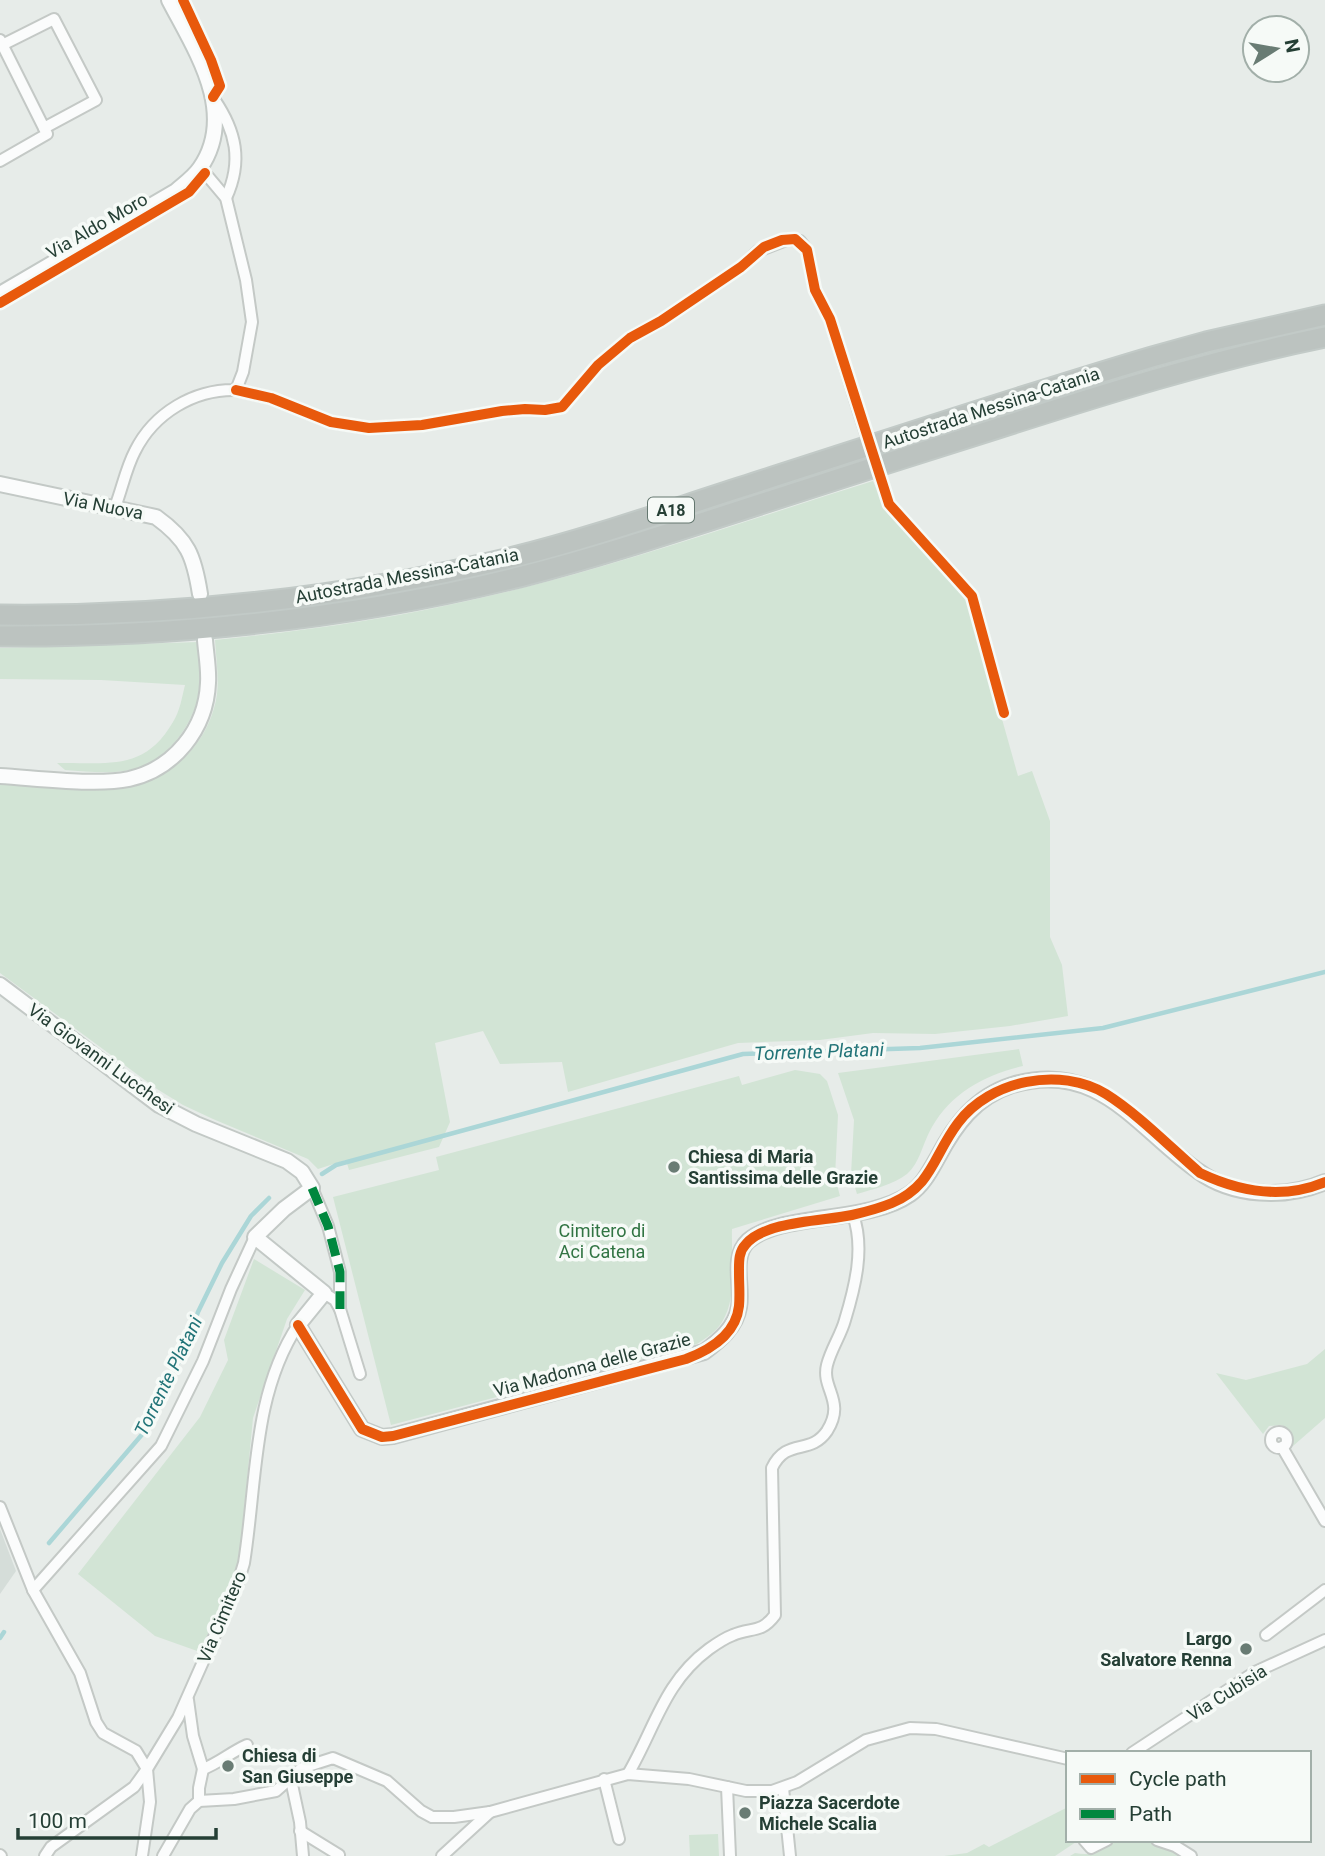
<svg xmlns="http://www.w3.org/2000/svg" width="1325" height="1856" font-family="Roboto,sans-serif">
	<style>
		.built { fill: #d5ddd9 }
		.green { fill: #d2e4d5 }
		.lines { fill: none; stroke-linecap: round; stroke-linejoin: round }
		.stream { stroke: #abd6d7; stroke-width: 4.5 }
		.street-casing { stroke: #c4c9c6; stroke-width: 14 }
		.secondary-casing { stroke: #c3c9c6; stroke-width: 18 }
		.highway-casing { stroke: #c2cac7; stroke-width: 23 }
		.street { stroke: #fbfcfc; stroke-width: 10 }
		.secondary { stroke: #fbfcfc; stroke-width: 14 }
		.highway { stroke: #bcc3c0; stroke-width: 19 }
		.street-bridge-casing { stroke: #c4c9c6; stroke-width: 14; stroke-linecap: butt }
		.street-bridge { stroke: #fbfcfc; stroke-width: 10 }
		.quiet { stroke: #00873e; stroke-width: 9; stroke-dasharray: 18 9; stroke-linecap: butt }
		.cycleway-casing { stroke: #f6faf7; stroke-width: 15 }
		.cycleway { stroke: #e8590c; stroke-width: 10 }
		.poi-dot { fill: #697c74; stroke: #f6faf7; stroke-width: 2.5 }
		.labels { text-anchor: middle; stroke-width: 7; stroke-linejoin: round; paint-order: stroke }
		.shield { fill: #f6faf7; stroke: #64776f; stroke-width: 2 }
		.shield-label { font-size: 16px; font-weight: bold; fill: #253f35 }
		.street-label { font-size: 18px; fill: #253f35; stroke: #f6faf7 }
		.poi-label { font-size: 18px; font-weight: bold; fill: #253f35; stroke: #f6faf7; text-anchor: start }
		.park-label { font-size: 18px; fill: #317443; stroke: #f6faf7 }
		.water-label { font-size: 19px; font-style: italic; fill: #227478; stroke: #f6faf7 }
	</style>
	<rect width="100%" height="100%" fill="#e7ece9"/>
	<!-- built -->
	<path class="built" d="M 0,1529 L 16,1571 L 0,1594 Z"/>
	<!-- green -->
	<g class="green">
		<path d="M 873,481 L 887,513 L 968,598 L 1018,776 L 1032,771 L 1050,821 L 1050,937 L 1062,965 L 1068,1016 L 1010,1026 L 935,1034 L 873,1033 L 820,1040 L 738,1043 L 568,1092 L 562,1062 L 500,1064 L 483,1031 L 435,1043 L 450,1122 L 439,1147 L 349,1170 L 346,1160 L 318,1169 L 308,1159 L 213,1119 L 183,1105 L 157,1089 L 0,973 L 0,784 C 62,787 144,805 190,752 C 204,736 214,716 217,694 C 219,677 216,658 215,640 C 303,631 390,619 476,599 C 611,569 741,522 873,481 Z"/>
		<path d="M 199,642 C 200,655 203,671 201,685 C 195,724 166,766 124,771 C 104,774 84,771 65,770 L 57,763 C 108,762 144,772 173,722 C 180,711 182,697 185,685 L 101,680 L 0,679 L 0,648 Z"/>
		<path d="M 1019,1049 L 1023,1066 C 986,1074 951,1093 932,1127 C 923,1142 920,1163 907,1174 C 893,1185 873,1189 857,1194 L 851,1174 L 854,1120 L 838,1073 Z"/>
		<path d="M 795,1070 L 820,1074 L 827,1081 L 838,1115 L 835,1177 L 840,1196 L 732,1229 C 731,1257 738,1297 722,1322 C 716,1332 706,1338 697,1344 L 391,1425 L 333,1197 L 439,1170 L 436,1157 L 739,1076 L 742,1085 Z"/>
		<path d="M 254,1259 L 305,1290 L 287,1319 L 253,1418 L 239,1562 L 200,1652 L 155,1636 L 78,1574 L 200,1417 L 228,1360 L 224,1340 Z"/>
		<path d="M 1325,1349 L 1325,1418 L 1293,1446 L 1291,1434 L 1282,1425 L 1269,1426 L 1263,1434 L 1216,1373 L 1246,1380 L 1307,1364 Z"/>
		<path d="M 1068,1807 L 1068,1840 L 1079,1840 L 1055,1856 L 944,1856 L 967,1853 L 984,1844 L 989,1847 Z"/>
		<path d="M 718,1834 L 719,1856 L 690,1856 L 689,1835 Z"/>
		<path d="M 1113,1840 C 1139,1840 1162,1842 1184,1856 L 1070,1856 L 1075,1853 C 1092,1856 1102,1852 1113,1840 Z"/>
	</g>
	<g class="lines">
		<!-- stream -->
		<g class="stream">
			<path d="M 322,1174 L 336,1165 L 743,1054 L 920,1048 L 1103,1028 L 1325,972"/>
			<path d="M 49,1543 L 145,1431 L 183,1353 L 198,1312 L 222,1263 L 251,1216 L 269,1198"/>
			<path d="M 0,1638 L 4,1632"/>
		</g>
		<defs>
			<g id="street">
				<path d="M 0,40 L 47,134 L 0,161"/>
				<path d="M 2,45 L 54,19 L 96,100 L 44,128"/>
				<path d="M 214,99 C 236,131 243,161 226,198"/>
				<path d="M 236,390 L 271,398 L 331,422 L 369,428 L 422,425 L 502,411 L 525,409 L 545,410 L 562,407 L 598,365 L 630,338 L 661,321 L 741,267 L 758,251 L 789,239 L 800,241 L 807,250 L 815,290 L 830,319 L 858,409"/>
				<path d="M 889,504 L 972,596 L 1004,713"/>
				<path d="M 115,507 C 122,489 126,468 135,451 C 154,413 194,389 236,390 L 243,372 L 252,322 L 246,280 L 226,198 L 200,167"/>
				<path d="M 312,1188 L 328,1226 L 340,1272 L 340,1309"/>
				<path d="M 324,1293 L 335,1300 L 340,1309 L 360,1374"/>
				<circle cx="1279" cy="1440" r="8"/>
				<path d="M 1282,1447 L 1325,1521"/>
				<path d="M 0,1507 L 33,1590 L 80,1673 L 96,1722 L 103,1733 L 136,1751 L 147,1769 L 150,1802 L 142,1856"/>
				<path d="M 33,1590 L 161,1446 L 203,1361 L 231,1289 L 255,1237"/>
				<path d="M 1266,1635 L 1325,1590"/>
				<path d="M 188,1700 L 193,1736 L 203,1769"/>
				<path d="M 1132,1753 L 1255,1672 L 1325,1640"/>
				<path d="M 203,1769 C 219,1763 231,1752 247,1745"/>
				<path d="M 628,1774 C 655,1728 664,1682 709,1649 C 716,1644 725,1638 733,1635 C 751,1627 761,1634 775,1615 L 772,1468 C 787,1437 810,1456 827,1431 C 846,1401 821,1389 827,1365 C 831,1349 841,1335 845,1320 C 855,1287 865,1248 853,1215"/>
				<path d="M 604,1779 L 619,1839"/>
				<path d="M 291,1780 L 300,1822 L 303,1856"/>
				<path d="M 727,1787 L 730,1856"/>
				<path d="M 783,1788 L 790,1856"/>
				<path d="M 199,1801 L 199,1788 L 203,1769"/>
				<path d="M 300,1831 L 339,1855"/>
				<path d="M 1084,1840 L 1091,1848 L 1107,1840"/>
				<path d="M 1157,1840 L 1175,1846 L 1191,1856"/>
				<path d="M 0,1855 L 1,1856"/>
				<path d="M 45,1856 L 51,1847 L 134,1787 L 147,1769 L 178,1718 L 238,1583 L 244,1563 C 257,1483 252,1395 298,1325"/>
				<path d="M 163,1856 L 190,1809 L 199,1801 L 234,1799 L 276,1791 L 302,1768 L 333,1758 L 387,1781 L 421,1811 L 432,1817 L 454,1817 L 490,1812 L 628,1774 L 689,1779 L 746,1791 L 772,1791 L 797,1782 L 866,1740 L 910,1728 L 936,1729 L 1068,1759"/>
				<path d="M 442,1856 L 490,1812"/>
			</g>
			<g id="secondary">
				<path d="M 0,294 L 176,191 C 184,184 194,177 200,168 C 238,113 195,50 169,0"/>
				<path d="M 0,484 L 156,517 C 188,540 194,556 200,594"/>
				<path d="M 0,776 C 36,778 95,786 129,779 C 174,769 206,729 208,683 C 209,669 206,654 205,640"/>
				<path d="M 0,985 L 159,1105 L 196,1124 L 287,1161 L 302,1172 L 312,1188 L 284,1209 L 255,1237 L 324,1293 L 298,1325 L 362,1429 L 382,1437 L 393,1436 L 704,1352 C 719,1341 736,1327 739,1307 C 743,1287 731,1257 748,1241 C 781,1212 867,1224 910,1194 C 923,1185 930,1171 938,1157 C 955,1125 975,1097 1012,1085 C 1099,1059 1137,1128 1198,1171 C 1233,1197 1286,1199 1325,1182"/>
			</g>
			<g id="highway">
				<path d="M 0,615 C 174,617 345,598 514,557 C 591,538 667,511 742,487 C 879,443 1014,398 1152,357 L 1206,342 L 1325,315"/>
				<path d="M 0,636 C 177,637 352,619 523,576 C 590,559 655,538 720,517 C 812,487 903,458 995,429 C 1104,394 1212,360 1325,337"/>
			</g>
		</defs>
		<!-- street casing -->
		<use href="#street" class="street-casing"/>
		<!-- secondary casing -->
		<use href="#secondary" class="secondary-casing"/>
		<!-- highway casing -->
		<use href="#highway" class="highway-casing"/>
		<!-- street -->
		<use href="#street" class="street"/>
		<!-- secondary -->
		<use href="#secondary" class="secondary"/>
		<!-- highway -->
		<use href="#highway" class="highway"/>
		<defs>
			<path id="street-bridge" d="M 858,409 L 889,504"/>
		</defs>
		<!-- street-bridge casing -->
		<use href="#street-bridge" class="street-bridge-casing"/>
		<!-- street-bridge -->
		<use href="#street-bridge" class="street-bridge"/>
		<!-- quiet -->
		<path class="quiet" d="M 312,1188 L 328,1226 L 340,1272 L 340,1309"/>
		<defs>
			<g id="cycleway">
				<path d="M 183,0 L 211,60 L 220,86 L 213,97"/>
				<path d="M 0,303 L 189,192 L 205,173"/>
				<path d="M 236,390 L 271,398 L 331,422 L 369,428 L 422,425 L 502,411 L 525,409 L 545,410 L 562,407 L 598,365 L 630,338 L 661,321 L 741,267 L 764,247 L 782,240 L 795,239 L 807,250 L 815,290 L 830,319 L 889,504 L 972,596 L 1004,713"/>
				<path d="M 298,1325 L 362,1429 L 382,1437 L 393,1436 L 686,1359 C 710,1350 736,1334 739,1306 C 740,1295 739,1284 739,1274 C 739,1263 738,1252 746,1244 C 765,1221 824,1221 852,1215 C 865,1212 880,1208 892,1203 C 933,1185 933,1156 958,1123 C 990,1080 1060,1066 1106,1094 C 1138,1114 1171,1148 1200,1173 C 1240,1192 1282,1200 1325,1182"/>
			</g>
		</defs>
		<!-- cycleway casing -->
		<use href="#cycleway" class="cycleway-casing"/>
		<!-- cycleway -->
		<use href="#cycleway" class="cycleway"/>
	</g>
	<!-- markers -->
	<g class="poi-dot">
		<circle cx="674" cy="1167" r="7"/>
		<circle cx="1246" cy="1649" r="7"/>
		<circle cx="228" cy="1766" r="7"/>
		<circle cx="745" cy="1813" r="7"/>
	</g>
	<g class="labels">
		<!-- shield labels -->
		<rect class="shield" x="648" y="497.5" width="46" height="25" rx="5"/>
		<g class="shield-label">
			<text x="671" y="516">A18</text>
		</g>
		<!-- street labels -->
		<g class="street-label">
			<text transform="translate(97 226) rotate(-30)" y="6">Via Aldo Moro</text>
			<text transform="translate(991 408) rotate(-18)" y="6">Autostrada Messina-Catania</text>
			<text transform="translate(103 506) rotate(11)" y="6">Via Nuova</text>
			<text transform="translate(407 576) rotate(-11)" y="6">Autostrada Messina-Catania</text>
			<text transform="translate(101 1059) rotate(36)" y="6">Via Giovanni Lucchesi</text>
			<text transform="translate(592 1365) rotate(-15)" y="6">Via Madonna delle Grazie</text>
			<text transform="translate(222 1617) rotate(-67)" y="6">Via Cimitero</text>
			<text transform="translate(1227 1693) rotate(-32)" y="6">Via Cubisia</text>
		</g>
		<!-- poi labels -->
		<g class="poi-label">
			<text x="688" y="1163">Chiesa di Maria<tspan x="688" dy="21">Santissima delle Grazie</tspan></text>
			<text x="1232" y="1645" text-anchor="end">Largo<tspan x="1232" dy="21">Salvatore Renna</tspan></text>
			<text x="242" y="1762">Chiesa di<tspan x="242" dy="21">San Giuseppe</tspan></text>
			<text x="759" y="1809">Piazza Sacerdote<tspan x="759" dy="21">Michele Scalia</tspan></text>
		</g>
		<!-- park labels -->
		<g class="park-label">
			<text x="602" y="1237">Cimitero di<tspan x="602" dy="21">Aci Catena</tspan></text>
		</g>
		<!-- water labels -->
		<g class="water-label">
			<text transform="translate(819 1051) rotate(-2)" y="7">Torrente Platani</text>
			<text transform="translate(168 1376) rotate(-64)" y="7">Torrente Platani</text>
		</g>
	</g>
	<!-- legend -->
	<rect x="1066" y="1751" width="245" height="91" fill="#f6faf7" stroke="#a2afa9" stroke-width="2"/>
	<rect x="1080" y="1774" width="35" height="10" fill="#e8590c" stroke="#a2afa9" stroke-width="2"/>
	<text x="1129" y="1786" font-size="21" fill="#253f35">Cycle path</text>
	<rect x="1080" y="1809" width="35" height="10" fill="#00873e" stroke="#a2afa9" stroke-width="2"/>
	<text x="1129" y="1821" font-size="21" fill="#253f35">Path</text>
	<!-- north arrow -->
	<g transform="translate(1276 49) rotate(79)"><circle r="33" fill="#f6faf7" stroke="#a2afa9" stroke-width="2"/>
	<path d="M0-5L12 26L0 18L-12 26Z" fill="#697c74"/>
	<text y="-10" font-size="19" font-weight="bold" text-anchor="middle" fill="#253f35">N</text>
	</g>
	<!-- scale -->
	<path d="M18 1828v10h198v-10" fill="none" stroke="#253f35" stroke-width="3.5"/>
	<text x="28" y="1828" font-size="21" fill="#253f35" stroke="#f6faf7" stroke-width="5" paint-order="stroke">100 m</text>
</svg>
